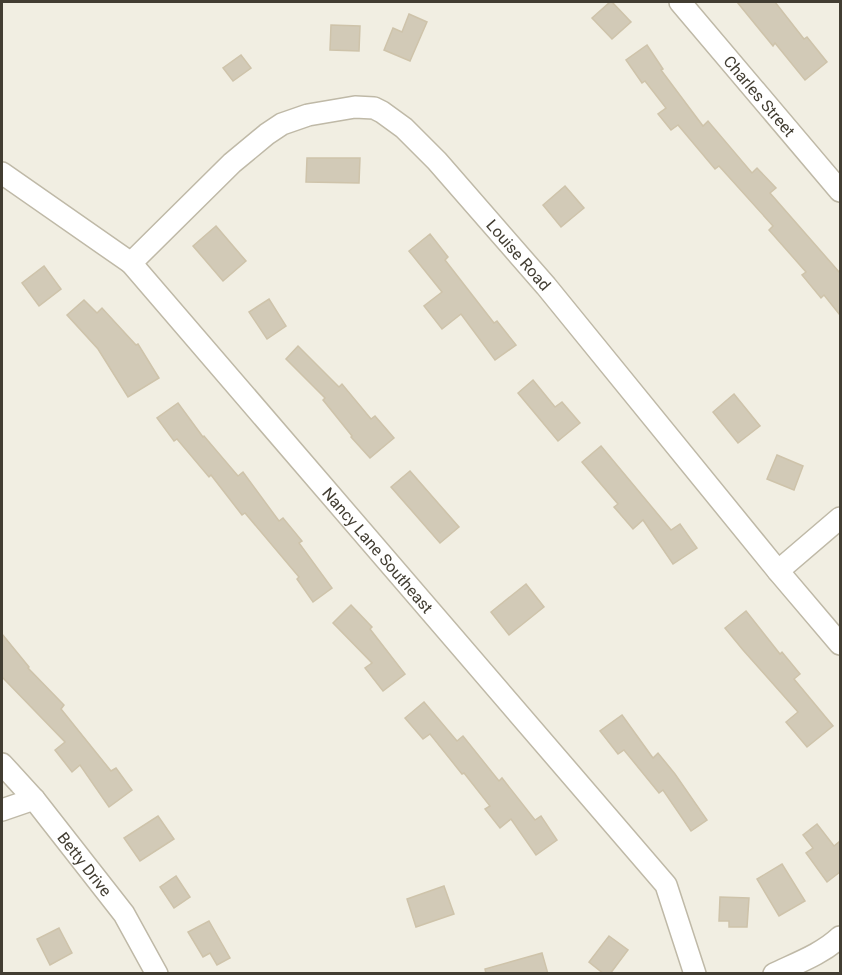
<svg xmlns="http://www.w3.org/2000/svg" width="842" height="975" font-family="Roboto,sans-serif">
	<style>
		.building { fill: #d2cab7; stroke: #cec3aa; stroke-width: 1.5 }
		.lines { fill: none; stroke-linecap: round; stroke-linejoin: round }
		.minor-casing { stroke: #bfb9a7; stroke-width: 24 }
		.minor { stroke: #fff; stroke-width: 21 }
		.labels { text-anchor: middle; stroke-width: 4.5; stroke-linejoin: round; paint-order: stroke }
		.street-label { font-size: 16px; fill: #423d32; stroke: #fff }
	</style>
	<rect width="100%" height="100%" fill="#f1eee2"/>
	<!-- building -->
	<g class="building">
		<path d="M 610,2 L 612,2 L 631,22 L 612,39 L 592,18 Z"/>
		<path d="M 737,2 L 775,2 L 804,39 L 807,37 L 827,62 L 805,80 L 775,43 L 773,46 Z"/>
		<path d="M 409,14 L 427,22 L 410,61 L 384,50 L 393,28 L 402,32 Z"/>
		<path d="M 331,25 L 360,26 L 359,51 L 330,50 Z"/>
		<path d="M 647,45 L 663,69 L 661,70 L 703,126 L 708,121 L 752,173 L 757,168 L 776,188 L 770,193 L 840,273 L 840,315 L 824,295 L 821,298 L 802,275 L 806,272 L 769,230 L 773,226 L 719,166 L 715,169 L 678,125 L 671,130 L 658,114 L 666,108 L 645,81 L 642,83 L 626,60 Z"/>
		<path d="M 241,55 L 251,68 L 233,81 L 223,68 Z"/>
		<path d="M 307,158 L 360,158 L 359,183 L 306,182 Z"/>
		<path d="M 565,186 L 584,208 L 561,227 L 543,205 Z"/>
		<path d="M 216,226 L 246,261 L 223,281 L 193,246 Z"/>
		<path d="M 430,234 L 448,257 L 445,260 L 494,323 L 497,321 L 516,345 L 495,360 L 461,314 L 442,329 L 424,306 L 442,292 L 409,251 Z"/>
		<path d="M 44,266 L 61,289 L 39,306 L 22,283 Z"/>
		<path d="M 269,299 L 286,326 L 267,339 L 249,312 Z"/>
		<path d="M 84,300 L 97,313 L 102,308 L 136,345 L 138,344 L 159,378 L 128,397 L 98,349 L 67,315 Z"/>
		<path d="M 298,346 L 339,387 L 342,384 L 371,419 L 375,416 L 394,438 L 370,458 L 351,437 L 352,436 L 323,400 L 325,398 L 286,359 Z"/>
		<path d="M 533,380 L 555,407 L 562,402 L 580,423 L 558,441 L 518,393 Z"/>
		<path d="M 734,394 L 760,426 L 738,443 L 713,412 Z"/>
		<path d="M 178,403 L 203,437 L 204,436 L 238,476 L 243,472 L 279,521 L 283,518 L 302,541 L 299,543 L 332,588 L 313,602 L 297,579 L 299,577 L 245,513 L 242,515 L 211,475 L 209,477 L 177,439 L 174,441 L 157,418 Z"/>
		<path d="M 601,446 L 671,530 L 680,524 L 697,548 L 673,564 L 643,520 L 633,529 L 614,507 L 618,504 L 582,462 Z"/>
		<path d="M 777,455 L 803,466 L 794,490 L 767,479 Z"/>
		<path d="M 410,471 L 459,527 L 440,543 L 391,487 Z"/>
		<path d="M 526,584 L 544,607 L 509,635 L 491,612 Z"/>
		<path d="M 351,605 L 372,627 L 370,629 L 405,674 L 383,691 L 365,668 L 372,663 L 333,623 Z"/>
		<path d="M 746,611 L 780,654 L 782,652 L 800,674 L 794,679 L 833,726 L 807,747 L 786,722 L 798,712 L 743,650 L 725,628 Z"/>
		<path d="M 2,634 L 29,667 L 28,668 L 64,705 L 61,709 L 111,771 L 116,768 L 132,790 L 109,807 L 80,765 L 72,772 L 55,750 L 65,742 L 2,677 Z"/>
		<path d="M 424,702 L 457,741 L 463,736 L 499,781 L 502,778 L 535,820 L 541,816 L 557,840 L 536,855 L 511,819 L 500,828 L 485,809 L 490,806 L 464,773 L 462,774 L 430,734 L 423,739 L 405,718 Z"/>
		<path d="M 622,715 L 653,758 L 658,753 L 675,774 L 707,820 L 691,831 L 663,790 L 659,793 L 624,750 L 618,754 L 600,731 Z"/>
		<path d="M 158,816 L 174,839 L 140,861 L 124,838 Z"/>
		<path d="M 817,824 L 834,846 L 840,841 L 840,872 L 827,882 L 806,853 L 813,848 L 803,835 Z"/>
		<path d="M 782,864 L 805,901 L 779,916 L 757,879 Z"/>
		<path d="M 176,876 L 190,897 L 174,908 L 160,887 Z"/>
		<path d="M 444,886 L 454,914 L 416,927 L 407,899 Z"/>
		<path d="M 720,897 L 749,898 L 747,927 L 729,927 L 729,921 L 719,921 Z"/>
		<path d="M 209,921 L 230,958 L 217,965 L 210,953 L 203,957 L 188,932 Z"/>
		<path d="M 59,928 L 72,953 L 50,965 L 37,939 Z"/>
		<path d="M 609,936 L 628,950 L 610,974 L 604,974 L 589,962 Z"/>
		<path d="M 542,953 L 548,974 L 486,974 L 485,969 Z"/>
	</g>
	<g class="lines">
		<defs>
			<g id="minor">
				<path id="s1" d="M 680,2 L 840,191"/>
				<path id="s2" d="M 2,173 L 131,263 L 666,885 L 695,974"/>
				<path id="s3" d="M 131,263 L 232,163 L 267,134 L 282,124 L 308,115 L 355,107 L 374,108 L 382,112 L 404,128 L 437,161 L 546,286 L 778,571 L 840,644"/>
				<path d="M 778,571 L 840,518"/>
				<path id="s4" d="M 2,764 L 34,799 L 124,914 L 157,974"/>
				<path d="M 2,810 L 34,799"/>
				<path d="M 774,974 C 797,963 822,954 840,937"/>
			</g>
		</defs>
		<!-- minor casing -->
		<use href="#minor" class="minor-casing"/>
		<!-- minor -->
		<use href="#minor" class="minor"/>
	</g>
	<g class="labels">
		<!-- street labels -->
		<g class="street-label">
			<text dy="6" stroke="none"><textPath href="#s1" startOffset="123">Charles Street</textPath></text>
			<text dy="6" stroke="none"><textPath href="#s3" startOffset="507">Louise Road</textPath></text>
			<text dy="6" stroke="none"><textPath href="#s2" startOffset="536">Nancy Lane Southeast</textPath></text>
			<text dy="6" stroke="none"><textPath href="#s4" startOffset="130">Betty Drive</textPath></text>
		</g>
	</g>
	<!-- border -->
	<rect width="842" height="975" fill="none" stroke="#423d32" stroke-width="6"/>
</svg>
